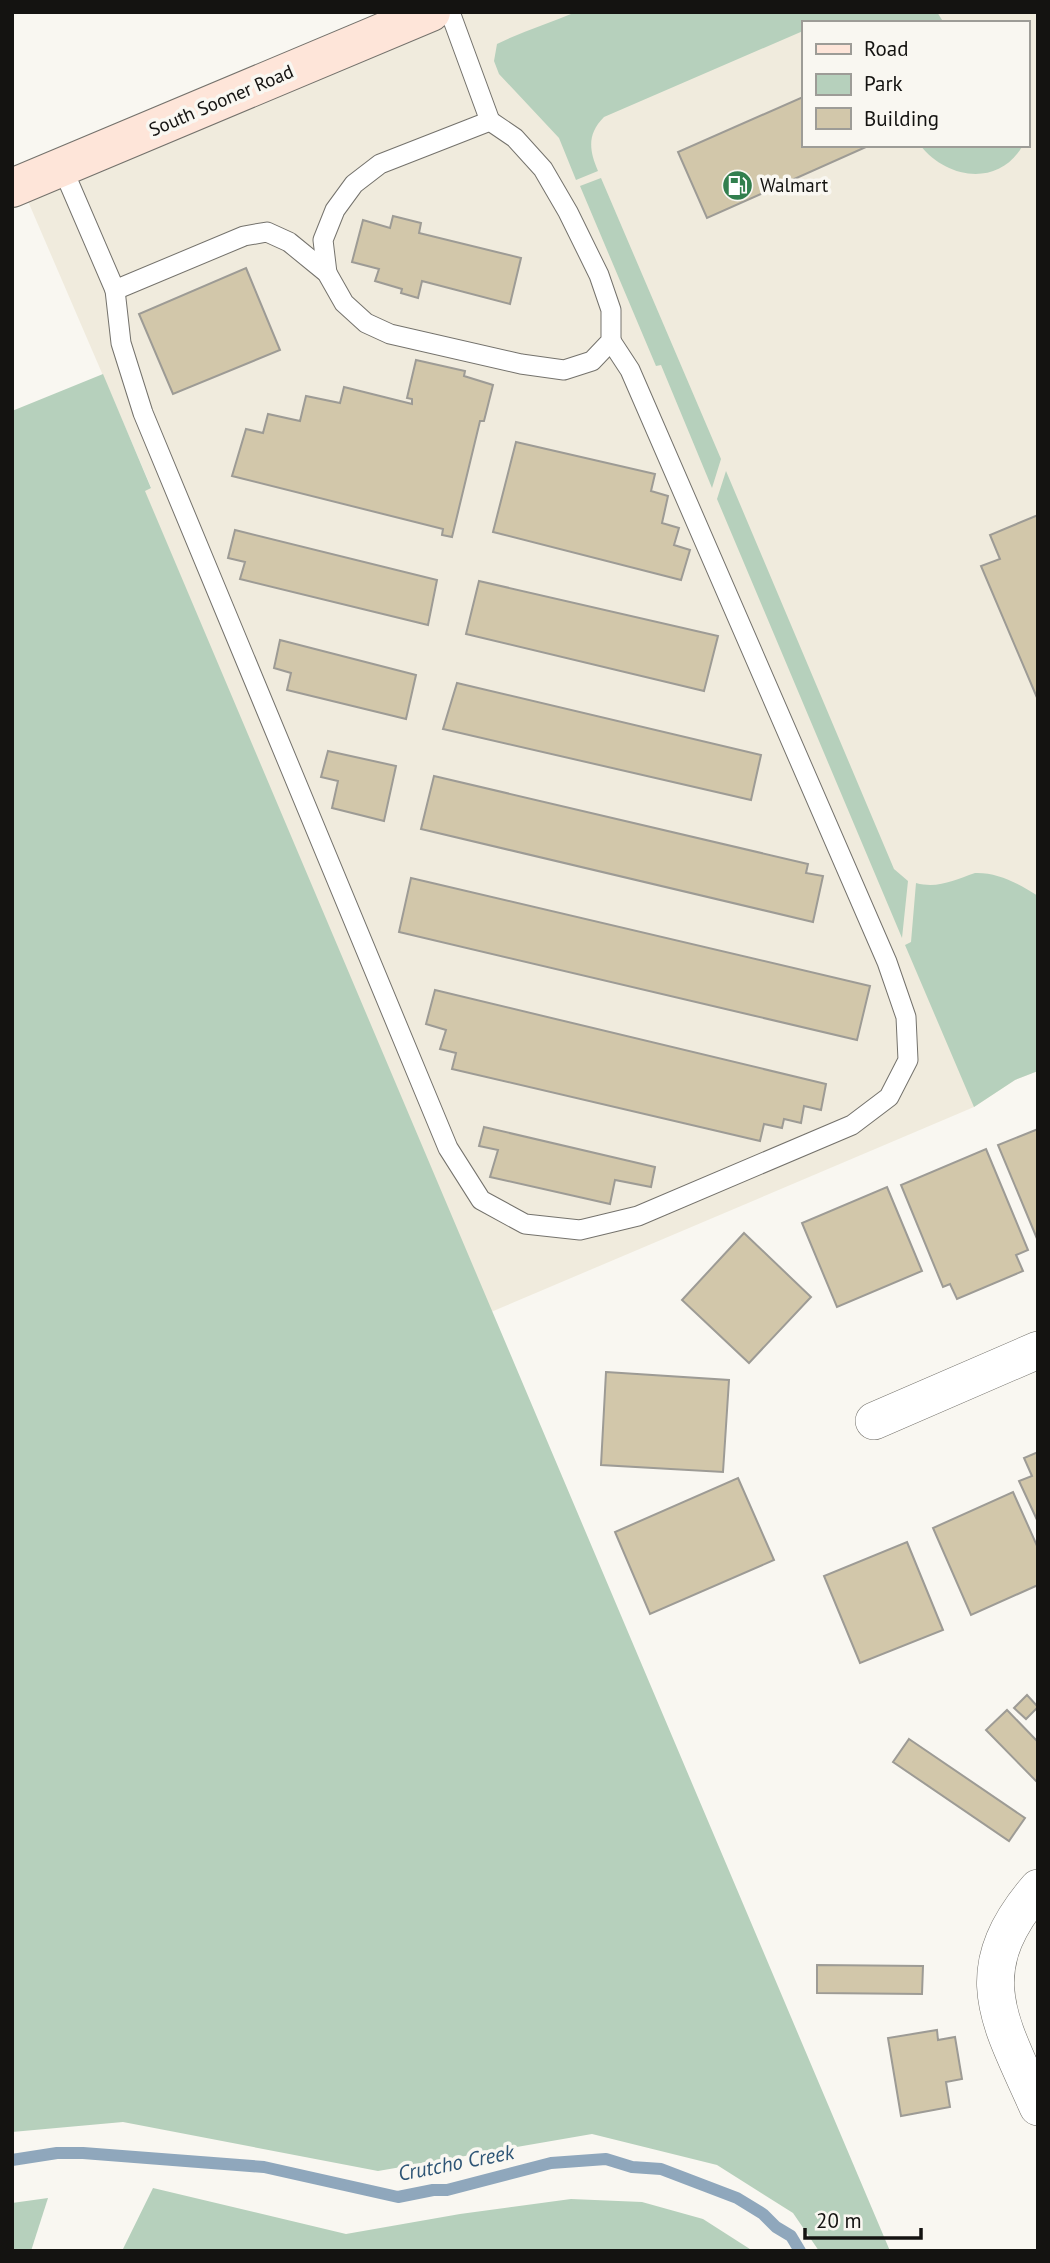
<svg xmlns="http://www.w3.org/2000/svg" width="1050" height="2263" font-family="'PT Sans',sans-serif">
	<style>
		.built { fill: #f0ebdd; fill-rule: evenodd }
		.green { fill: #b6d0bc }
		.lines { fill: none; stroke-linecap: round; stroke-linejoin: round }
		.stream { stroke: #8fa7bc; stroke-width: 12 }
		.building { fill: #d2c7aa; stroke: #9d9b95; stroke-width: 2 }
		.lane-casing { stroke: #74726c; stroke-width: 21 }
		.street-casing { stroke: #74726c; stroke-width: 38 }
		.secondary-casing { stroke: #74726c; stroke-width: 40 }
		.lane { stroke: #fff; stroke-width: 19 }
		.street { stroke: #fff; stroke-width: 37 }
		.secondary { stroke: #fee5d9; stroke-width: 38 }
		.labels { text-anchor: middle; stroke-width: 7; stroke-linejoin: round; paint-order: stroke }
		.street-label { font-size: 19px; fill: #141311; stroke: #f9f7f1 }
		.poi-label { font-size: 19px; fill: #141311; stroke: #f9f7f1; text-anchor: start }
		.water-label { font-size: 21px; font-style: italic; fill: #2e5576; stroke: #f9f7f1 }
	</style>
	<rect width="100%" height="100%" fill="#f9f7f1"/>
	<!-- built -->
	<path class="built" d="M 431,12 L 1038,12 L 1038,1071 L 1015,1080 L 974,1107 L 491,1312 L 144,490 L 151,487 L 21,185 ZM 803,23 L 1027,23 L 1027,145 L 803,145 Z"/>
	<!-- green -->
	<g class="green">
		<path d="M 576,12 L 937,12 L 944,23 L 854,23 L 841,20 L 803,23 L 803,31 L 604,117 C 587,134 589,150 598,171 L 576,180 L 559,138 L 499,74 L 494,61 L 497,44 C 523,31 550,23 576,12 Z"/>
		<path d="M 920,145 L 1023,145 C 1000,187 947,180 920,145 Z"/>
		<path d="M 601,178 L 721,459 L 712,488 L 661,365 L 656,366 L 580,186 Z"/>
		<path d="M 103,374 L 151,488 L 145,491 L 890,2251 L 819,2251 L 793,2213 L 717,2165 L 592,2134 L 378,2171 L 123,2122 L 12,2132 L 12,411 Z"/>
		<path d="M 726,471 L 894,869 L 908,881 L 902,938 L 717,499 Z"/>
		<path d="M 975,873 C 997,872 1020,884 1038,896 L 1038,1071 L 1015,1080 L 974,1107 L 905,945 L 911,942 L 916,883 C 938,889 954,880 975,873 Z"/>
		<path d="M 153,2188 L 346,2234 L 460,2214 L 571,2199 L 642,2202 L 703,2219 L 753,2251 L 122,2251 Z"/>
		<path d="M 48,2198 L 31,2251 L 12,2251 L 12,2203 Z"/>
	</g>
	<g class="lines">
		<!-- stream -->
		<path class="stream" d="M 12,2160 L 57,2153 L 83,2153 L 264,2167 L 398,2197 L 433,2190 L 447,2190 L 551,2163 L 606,2159 L 632,2167 L 661,2169 L 737,2198 L 763,2214 L 776,2227 L 791,2236 L 800,2251"/>
	</g>
	<!-- building -->
	<g class="building">
		<path d="M 803,97 L 803,145 L 865,145 L 866,147 L 707,218 L 678,152 Z"/>
		<path d="M 393,216 L 421,223 L 419,233 L 521,258 L 510,304 L 422,281 L 418,298 L 401,293 L 402,289 L 375,281 L 379,269 L 352,262 L 363,220 L 390,228 Z"/>
		<path d="M 246,268 L 280,350 L 173,394 L 139,314 Z"/>
		<path d="M 416,360 L 465,371 L 464,376 L 493,385 L 484,421 L 480,421 L 452,537 L 442,535 L 443,529 L 232,476 L 246,429 L 263,433 L 268,414 L 300,421 L 306,396 L 340,403 L 344,387 L 412,404 L 412,399 L 407,398 Z"/>
		<path d="M 516,442 L 655,474 L 651,491 L 668,496 L 662,523 L 679,528 L 674,545 L 690,550 L 681,580 L 493,532 Z"/>
		<path d="M 1038,515 L 1038,700 L 981,566 L 1000,559 L 990,535 Z"/>
		<path d="M 235,530 L 437,580 L 428,625 L 240,579 L 245,562 L 228,558 Z"/>
		<path d="M 479,581 L 718,636 L 704,691 L 466,634 Z"/>
		<path d="M 280,640 L 416,675 L 406,719 L 287,690 L 291,673 L 274,668 Z"/>
		<path d="M 457,683 L 761,755 L 751,800 L 443,729 Z"/>
		<path d="M 328,751 L 396,766 L 384,821 L 332,808 L 338,781 L 321,777 Z"/>
		<path d="M 434,776 L 808,864 L 806,873 L 823,876 L 813,922 L 421,829 Z"/>
		<path d="M 411,878 L 870,986 L 857,1040 L 399,932 Z"/>
		<path d="M 435,990 L 826,1084 L 821,1110 L 804,1106 L 801,1123 L 784,1119 L 782,1128 L 764,1124 L 760,1141 L 452,1069 L 456,1053 L 440,1049 L 446,1030 L 426,1024 Z"/>
		<path d="M 484,1127 L 655,1167 L 651,1187 L 615,1180 L 610,1204 L 490,1177 L 498,1150 L 479,1146 Z"/>
		<path d="M 1038,1129 L 1038,1241 L 998,1145 Z"/>
		<path d="M 986,1149 L 1028,1250 L 1016,1255 L 1023,1271 L 957,1299 L 950,1284 L 943,1287 L 901,1185 Z"/>
		<path d="M 887,1187 L 922,1271 L 837,1307 L 802,1223 Z"/>
		<path d="M 744,1233 L 811,1297 L 749,1363 L 682,1300 Z"/>
		<path d="M 606,1372 L 729,1380 L 723,1472 L 601,1465 Z"/>
		<path d="M 1038,1452 L 1038,1522 L 1019,1481 L 1032,1476 L 1024,1458 Z"/>
		<path d="M 738,1478 L 774,1560 L 650,1614 L 615,1532 Z"/>
		<path d="M 1013,1492 L 1038,1548 L 1038,1585 L 971,1615 L 933,1528 Z"/>
		<path d="M 907,1542 L 943,1630 L 860,1663 L 824,1576 Z"/>
		<path d="M 1027,1695 L 1038,1707 L 1026,1719 L 1014,1708 Z"/>
		<path d="M 1007,1710 L 1038,1742 L 1038,1783 L 986,1730 Z"/>
		<path d="M 909,1739 L 1025,1818 L 1009,1841 L 893,1762 Z"/>
		<path d="M 817,1965 L 923,1966 L 922,1994 L 817,1993 Z"/>
		<path d="M 937,2030 L 938,2040 L 955,2037 L 962,2079 L 946,2082 L 950,2107 L 901,2116 L 888,2038 Z"/>
	</g>
	<g class="lines">
		<defs>
			<g id="lane">
				<path d="M 62,167 L 115,290 L 244,236 L 267,232 L 289,242 L 327,273 L 344,303 L 366,323 L 390,334 L 521,364 L 564,370 L 592,361 L 611,341 L 611,310 L 599,275 L 568,212 L 543,169 L 515,138 L 490,121"/>
				<path d="M 327,273 L 323,240 L 335,210 L 354,184 L 380,164 L 490,121 L 450,12"/>
				<path d="M 115,290 L 121,343 L 143,413 L 448,1148 L 481,1200 L 525,1224 L 580,1230 L 638,1216 L 852,1125 L 889,1097 L 908,1060 L 906,1017 L 887,962 L 630,370 L 611,341"/>
			</g>
			<g id="street">
				<path d="M 874,1421 L 1038,1350"/>
				<path d="M 1038,1888 C 966,1972 999,2019 1038,2107"/>
			</g>
			<path id="secondary" d="M 12,188 L 431,12"/>
		</defs>
		<!-- lane casing -->
		<use href="#lane" class="lane-casing"/>
		<!-- street casing -->
		<use href="#street" class="street-casing"/>
		<!-- secondary casing -->
		<use href="#secondary" class="secondary-casing"/>
		<!-- lane -->
		<use href="#lane" class="lane"/>
		<!-- street -->
		<use href="#street" class="street"/>
		<!-- secondary -->
		<use href="#secondary" class="secondary"/>
	</g>
	<!-- icons -->
	<defs>
		<symbol id="fuel-disc" viewBox="-11 -11 22 22"><circle r="9.5" fill="#327f4e" stroke="#f9f7f1"/><path d="M-5.5-6h7V0h2V4h1.3V-2.5L3-4.5l.8-.8L6-3V5H2.5V1h-1V6h-7ZM-4.2-4.7v3.2H.2V-4.7Z" fill="#fff"/></symbol>
	</defs>
	<g fill-rule="evenodd">
		<use href="#fuel-disc" x="720" y="168" width="35" height="35"/>
	</g>
	<g class="labels">
		<!-- street labels -->
		<g class="street-label">
			<text transform="translate(221 100) rotate(-23)" y="7">South Sooner Road</text>
		</g>
		<!-- poi labels -->
		<g class="poi-label">
			<text x="760" y="192">Walmart</text>
		</g>
		<!-- water labels -->
		<g class="water-label">
			<text transform="translate(456 2163) rotate(-11)" y="7">Crutcho Creek</text>
		</g>
	</g>
	<!-- border -->
	<rect width="1050" height="2263" fill="none" stroke="#141311" stroke-width="28"/>
	<!-- legend -->
	<rect x="802" y="21" width="228" height="126" fill="#f9f7f1" stroke="#9d9c97" stroke-width="2"/>
	<rect x="816" y="44" width="35" height="10" fill="#fee5d9" stroke="#9d9c97" stroke-width="2"/>
	<text x="864" y="56" font-size="21" fill="#141311">Road</text>
	<rect x="816" y="74" width="35" height="21" fill="#b6d0bc" stroke="#9d9c97" stroke-width="2"/>
	<text x="864" y="91" font-size="21" fill="#141311">Park</text>
	<rect x="816" y="108" width="35" height="21" fill="#d2c7aa" stroke="#9d9c97" stroke-width="2"/>
	<text x="864" y="126" font-size="21" fill="#141311">Building</text>
	<!-- scale -->
	<path d="M805 2228v10h116v-10" fill="none" stroke="#141311" stroke-width="3.5"/>
	<text x="816" y="2228" font-size="21" fill="#141311" stroke="#f9f7f1" stroke-width="5" paint-order="stroke">20 m</text>
</svg>
